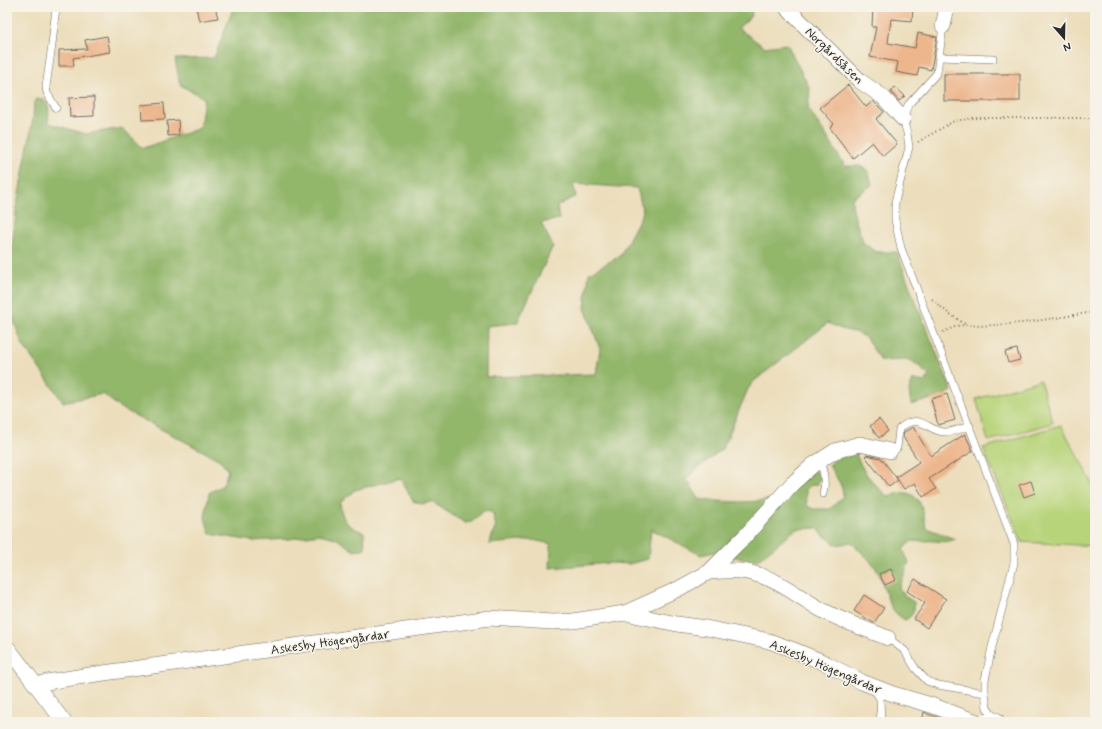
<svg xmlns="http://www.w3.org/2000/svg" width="1102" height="729" font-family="Mynerve,sans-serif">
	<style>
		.green { fill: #b8d47a; stroke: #728052 }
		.forest { fill: #92b66a; stroke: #5e704a; fill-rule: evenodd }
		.building { fill: #edb68c }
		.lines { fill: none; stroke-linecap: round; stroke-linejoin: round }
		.lane-casing { stroke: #6f6a5e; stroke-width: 8 }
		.street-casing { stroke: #6f6a5e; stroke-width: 16 }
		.path { stroke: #6f6a5e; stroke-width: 2; stroke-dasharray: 1 3; stroke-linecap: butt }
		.lane { stroke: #fff; stroke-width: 7 }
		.street { stroke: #fff; stroke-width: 15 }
		.labels { text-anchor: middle; stroke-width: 3; stroke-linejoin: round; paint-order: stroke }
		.street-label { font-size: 13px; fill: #2b2b2b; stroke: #f7f3e8 }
	</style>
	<rect width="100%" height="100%" fill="#f7f3e8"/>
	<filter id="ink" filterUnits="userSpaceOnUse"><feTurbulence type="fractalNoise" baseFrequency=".025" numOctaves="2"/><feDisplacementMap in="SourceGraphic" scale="8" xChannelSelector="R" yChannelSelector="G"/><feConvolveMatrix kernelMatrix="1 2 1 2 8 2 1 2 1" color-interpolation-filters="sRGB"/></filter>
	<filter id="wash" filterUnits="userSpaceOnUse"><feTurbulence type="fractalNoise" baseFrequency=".012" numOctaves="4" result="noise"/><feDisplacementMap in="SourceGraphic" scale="16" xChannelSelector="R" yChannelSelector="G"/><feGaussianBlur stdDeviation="0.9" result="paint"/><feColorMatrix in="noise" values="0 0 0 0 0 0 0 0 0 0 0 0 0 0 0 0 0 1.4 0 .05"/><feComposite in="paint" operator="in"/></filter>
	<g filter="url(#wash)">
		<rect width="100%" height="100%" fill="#ecdebc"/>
		<!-- green -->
		<g class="green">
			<path d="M 1040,380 L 1053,423 L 988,441 L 976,399 Z"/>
			<path d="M 1061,425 L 1095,488 L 1095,546 L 1022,542 L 983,448 Z"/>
		</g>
		<!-- forest -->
		<path class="forest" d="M 236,7 L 704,7 C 709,8 715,9 720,9 C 731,9 743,4 753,8 L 751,16 L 738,28 L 764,47 L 787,44 L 810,89 L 808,109 L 824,132 L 845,166 L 860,166 L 868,171 L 872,185 L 852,198 C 852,214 859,230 864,244 L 877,252 L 897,252 L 912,293 L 952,391 L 942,396 L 911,405 L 909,391 L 913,380 L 925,382 L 929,376 L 916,364 L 908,360 L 881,361 L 866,338 L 858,333 L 841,329 L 828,323 L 753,382 L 748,389 L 723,448 L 686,478 L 699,499 C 722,502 762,505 782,495 C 792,490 806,477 814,470 L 820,476 L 818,484 L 809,486 L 806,490 L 807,506 L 814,509 L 830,509 L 843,496 C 843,483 834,476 829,465 L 836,459 L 855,451 C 862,472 872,482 887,496 C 893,495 901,492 907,493 C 922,496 924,515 926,528 L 956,539 C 946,542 946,542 936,541 C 928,540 920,542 912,541 L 906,546 L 903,550 L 909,562 L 899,588 L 906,597 L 914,602 C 915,611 913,616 905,620 C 884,609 887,585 875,567 C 868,558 859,550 851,542 L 837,545 L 822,534 L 818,528 L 796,529 L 758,560 L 733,557 L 718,551 L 701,555 L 651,529 L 648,559 L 629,564 L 610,563 L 550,568 L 551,544 L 533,540 L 489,544 L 496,526 L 492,512 L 483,511 L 472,522 L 465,523 L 432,502 L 421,504 L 413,501 L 400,478 L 355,490 L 340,503 C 342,520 347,527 364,532 L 365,548 L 354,551 L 336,538 L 319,534 L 289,539 L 252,541 L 210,534 L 205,518 L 209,493 L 223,485 L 228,471 L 220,460 L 119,407 L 103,394 L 63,402 L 22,344 L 12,316 L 8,311 L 10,263 L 17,204 L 33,119 L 34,103 L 37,99 L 44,99 L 49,108 L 48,123 L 86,134 L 122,128 L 143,148 L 200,128 L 204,98 L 180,85 L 175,59 L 214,58 L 233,9 ZM 573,184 L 637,188 L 643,212 L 620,256 L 589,273 L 585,308 L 600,349 L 596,374 L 486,377 L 487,326 L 517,323 L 553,246 L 541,223 L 559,219 L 557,206 L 576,196 Z"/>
		<g id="blocks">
			<!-- building -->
			<g class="building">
				<path d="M 196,7 L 215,7 L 218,18 L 199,21 Z"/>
				<path d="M 873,7 L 913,7 L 912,21 L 891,19 L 888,43 L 915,48 L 918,33 L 937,37 L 931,70 L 919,67 L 917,76 L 896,72 L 898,62 L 870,57 L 876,27 L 872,27 Z"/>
				<path d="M 107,36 L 110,52 L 73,58 L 74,66 L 59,66 L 59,50 L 87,49 L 85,40 Z"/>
				<rect x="944" y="74" width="76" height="27"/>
				<path d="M 848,85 L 866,107 L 873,101 L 884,112 L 876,119 L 897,144 L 883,156 L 872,142 L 853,158 L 830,128 L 834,124 L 820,108 Z"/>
				<path d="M 895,87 L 905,96 L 899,101 L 891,92 Z"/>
				<path d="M 94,97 L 94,116 L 70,117 L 69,98 Z"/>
				<path d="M 164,103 L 165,119 L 142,120 L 141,105 Z"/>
				<path d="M 178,120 L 179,135 L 168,136 L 167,121 Z"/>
				<path d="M 1017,349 L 1020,360 L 1008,363 L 1005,352 Z"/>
				<path d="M 947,394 L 955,420 L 938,425 L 931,399 Z"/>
				<path d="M 879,419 L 888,431 L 879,438 L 870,426 Z"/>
				<path d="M 913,427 L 931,456 L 965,434 L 973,451 L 929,479 L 936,489 L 923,497 L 915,483 L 904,489 L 896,477 L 919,462 L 903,437 L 904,432 Z"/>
				<path d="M 866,455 L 881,458 L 898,480 L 889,487 L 865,456 Z"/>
				<path d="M 1031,481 L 1035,493 L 1024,497 L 1019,485 Z"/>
				<path d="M 891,569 L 896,580 L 885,585 L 879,574 Z"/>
				<path d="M 915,579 L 946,599 L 927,628 L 914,619 L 925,603 L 907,591 Z"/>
				<path d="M 864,595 L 884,608 L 874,623 L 854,611 Z"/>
				<path d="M 924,712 L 928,714 L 951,722 L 922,722 Z"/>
			</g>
		</g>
	</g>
	<g filter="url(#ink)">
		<use href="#blocks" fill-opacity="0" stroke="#6f6a5e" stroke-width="1"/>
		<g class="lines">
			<defs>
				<g id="lane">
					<path d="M 56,7 L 52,45 L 46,87 L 47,93 L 56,108"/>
					<path d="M 943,26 L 937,73 L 908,105 L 903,119 L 907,133 L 909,147 L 895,202 L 895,220 L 901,248 L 1014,544 L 1014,563 L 992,647 L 985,680 L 985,693 L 987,708 L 996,720"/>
					<path d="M 940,57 L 993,59"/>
					<path d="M 890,451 L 895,450 L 897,448 L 899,429 C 920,410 929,433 945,432 C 954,432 962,428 970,426"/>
					<path d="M 820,461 C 824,473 826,482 823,494"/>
					<path d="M 888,638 L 905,651 L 915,668 L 927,681 L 938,685 L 985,693"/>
					<path d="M 874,689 L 880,699 L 881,722"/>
				</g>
				<g id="street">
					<path d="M 786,7 L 860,81 L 883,97 L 903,119"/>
					<path d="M 943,26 L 947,7"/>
					<path d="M 709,572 C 724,571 740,569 755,574 C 779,580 799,597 820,609 C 842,621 865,629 888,638"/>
					<path d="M 625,613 L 678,589 L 709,572 L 747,534 L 792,484 L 813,465 L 835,451 L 860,444 L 890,451"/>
					<path d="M 7,647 L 64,722"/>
					<path d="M 37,685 L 47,682 L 90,675 L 469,621 L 489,618 L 552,622 L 573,621 L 625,613 L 677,624 L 706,628 L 741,635 L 769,641 L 791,649 L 825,663 L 862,682 L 893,694 L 931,705 L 977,722"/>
					<path d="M 984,722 L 996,720"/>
				</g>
			</defs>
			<!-- lane casing -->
			<use href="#lane" class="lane-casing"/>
			<!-- street casing -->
			<use href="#street" class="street-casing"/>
			<!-- path -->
			<g class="path">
				<path d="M 918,142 L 954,121 L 974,118 L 1095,118"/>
				<path d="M 932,299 L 948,313 L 965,324"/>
				<path d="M 943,332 L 957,326 L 966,325 L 980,326 L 1022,323 L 1095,312"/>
				<path d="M 1014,722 L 1021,722"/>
			</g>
			<!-- lane -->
			<use href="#lane" class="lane"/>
			<!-- street -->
			<use href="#street" class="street"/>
		</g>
	</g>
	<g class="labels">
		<!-- street labels -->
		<g class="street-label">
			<text transform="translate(835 55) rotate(44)" y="5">Norgårdsåsen</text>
			<text transform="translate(330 641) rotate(-8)" y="5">Askesby Högengårdar</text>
			<text transform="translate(826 666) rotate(23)" y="5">Askesby Högengårdar</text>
		</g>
	</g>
	<!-- margin -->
	<rect width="1102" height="729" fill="none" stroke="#f7f3e8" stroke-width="24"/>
	<!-- north arrow -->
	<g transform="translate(1064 38) rotate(160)" stroke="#f7f3e8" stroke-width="3" paint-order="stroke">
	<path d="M0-3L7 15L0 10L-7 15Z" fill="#2b2b2b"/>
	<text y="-6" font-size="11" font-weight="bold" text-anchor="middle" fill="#2b2b2b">N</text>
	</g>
</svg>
